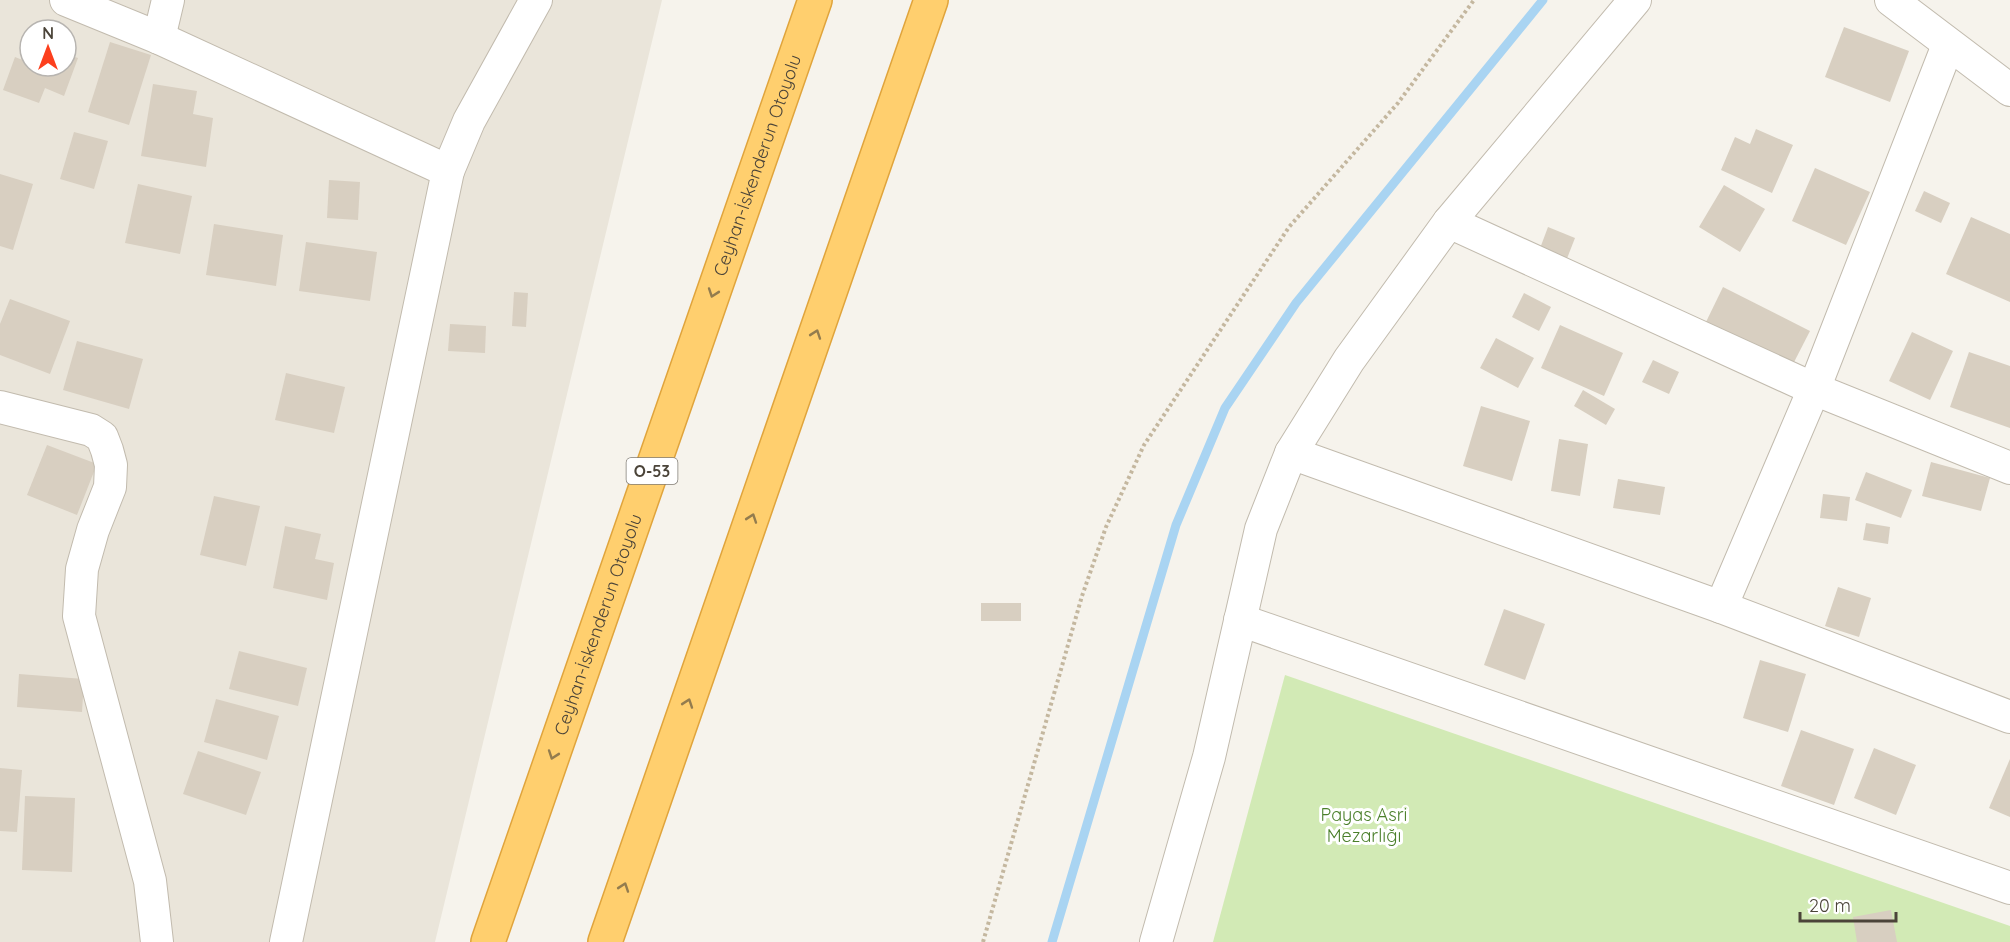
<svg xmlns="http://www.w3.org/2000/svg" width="2010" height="942" font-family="Quicksand,sans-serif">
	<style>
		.residential { fill: #eae5da; fill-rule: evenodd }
		.green { fill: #d2eab5 }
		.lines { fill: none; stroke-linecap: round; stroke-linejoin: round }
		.stream { stroke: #a9d4f2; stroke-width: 9 }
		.building { fill: #d8cfc1 }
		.minor-casing { stroke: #c2bbae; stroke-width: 34 }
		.highway-casing { stroke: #e0a43c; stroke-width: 36 }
		.path { stroke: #c4b79f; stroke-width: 4; stroke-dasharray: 3 3; stroke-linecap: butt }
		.minor { stroke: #fff; stroke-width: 32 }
		.highway { stroke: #ffcf6e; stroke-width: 33 }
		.oneway { stroke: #937c4e }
		.labels { text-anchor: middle; stroke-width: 6; stroke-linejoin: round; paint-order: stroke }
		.shield { fill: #fff; stroke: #817c74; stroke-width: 1.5 }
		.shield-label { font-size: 16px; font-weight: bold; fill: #4b4439 }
		.street-label { font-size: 18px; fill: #4b4439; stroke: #fff }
		.park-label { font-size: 18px; fill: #4a7f2a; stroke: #fff }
	</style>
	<rect width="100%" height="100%" fill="#f6f3ec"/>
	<!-- residential -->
	<path class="residential" d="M 0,0 L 662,0 L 435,942 L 0,942 ZM 30,30 L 66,30 L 66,66 L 30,66 Z"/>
	<!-- green -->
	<path class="green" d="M 1285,675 L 2010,926 L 2010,942 L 1213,942 Z"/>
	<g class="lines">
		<!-- stream -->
		<path class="stream" d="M 1052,942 L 1176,525 L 1225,408 L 1296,303 L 1543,0"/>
	</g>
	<!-- building -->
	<g class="building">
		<path d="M 1844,27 L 1909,51 L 1890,102 L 1825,77 Z"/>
		<path d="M 110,42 L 151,55 L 129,125 L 88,112 Z"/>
		<path d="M 66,54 L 78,58 L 64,96 L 45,88 L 39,103 L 3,90 L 15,57 L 30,63 L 30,66 L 44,68 L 66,66 Z"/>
		<path d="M 153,84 L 197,91 L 193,114 L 213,118 L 206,167 L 141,156 Z"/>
		<path d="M 1756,129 L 1793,145 L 1772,193 L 1721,170 L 1735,137 L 1750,144 Z"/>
		<path d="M 74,132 L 108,141 L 94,189 L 60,179 Z"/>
		<path d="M 1815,168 L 1870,192 L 1846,245 L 1792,221 Z"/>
		<path d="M 0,174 L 33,184 L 13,250 L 0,246 Z"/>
		<path d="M 329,180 L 360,182 L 358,220 L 327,218 Z"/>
		<path d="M 138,184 L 192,196 L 180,254 L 125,243 Z"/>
		<path d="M 1724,185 L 1765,209 L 1740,252 L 1699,227 Z"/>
		<path d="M 1924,191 L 1950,203 L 1941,223 L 1915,211 Z"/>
		<path d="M 1971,217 L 2010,234 L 2010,302 L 1946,274 Z"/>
		<path d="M 214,224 L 283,235 L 276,286 L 206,275 Z"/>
		<path d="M 1548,227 L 1575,238 L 1566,261 L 1539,251 Z"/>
		<path d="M 306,242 L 377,252 L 370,301 L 299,291 Z"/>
		<path d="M 1723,287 L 1810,331 L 1791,368 L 1705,324 Z"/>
		<path d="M 514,292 L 528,293 L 526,327 L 512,326 Z"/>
		<path d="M 1524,293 L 1551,307 L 1539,331 L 1512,317 Z"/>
		<path d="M 10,299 L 70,321 L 50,374 L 0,355 L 0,324 Z"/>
		<path d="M 450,324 L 486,326 L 485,353 L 448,351 Z"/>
		<path d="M 1560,325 L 1623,353 L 1604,396 L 1541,368 Z"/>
		<path d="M 1912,332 L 1953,351 L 1930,400 L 1889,381 Z"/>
		<path d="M 1496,338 L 1534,358 L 1518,388 L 1480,368 Z"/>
		<path d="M 77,341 L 143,359 L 129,409 L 63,390 Z"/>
		<path d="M 1969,352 L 2010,366 L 2010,428 L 1950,407 Z"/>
		<path d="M 1653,360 L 1679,372 L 1669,394 L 1642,382 Z"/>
		<path d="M 286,373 L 345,387 L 334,433 L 275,420 Z"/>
		<path d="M 1583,390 L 1615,409 L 1606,425 L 1574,406 Z"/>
		<path d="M 1481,406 L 1530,421 L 1512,481 L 1463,466 Z"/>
		<path d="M 1559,439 L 1588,444 L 1580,496 L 1551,491 Z"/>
		<path d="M 47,445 L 97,464 L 77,515 L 27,495 Z"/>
		<path d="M 1931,462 L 1990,478 L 1981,511 L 1922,496 Z"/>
		<path d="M 1866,472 L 1912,490 L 1901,518 L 1855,500 Z"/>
		<path d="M 1618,479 L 1665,487 L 1660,515 L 1613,508 Z"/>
		<path d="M 1823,494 L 1850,497 L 1847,521 L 1820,518 Z"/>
		<path d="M 214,496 L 260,506 L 246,566 L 200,555 Z"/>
		<path d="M 1866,523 L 1890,527 L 1888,544 L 1863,540 Z"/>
		<path d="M 285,526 L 321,534 L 315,559 L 334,563 L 327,600 L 273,588 Z"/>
		<path d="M 1838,587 L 1871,598 L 1859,637 L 1825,626 Z"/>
		<rect x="981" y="603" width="40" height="18"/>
		<path d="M 1504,609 L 1545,624 L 1525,680 L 1484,665 Z"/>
		<path d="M 239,651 L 307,668 L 298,706 L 229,689 Z"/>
		<path d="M 1760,660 L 1806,674 L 1788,732 L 1743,718 Z"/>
		<path d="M 19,674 L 84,679 L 82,712 L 17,707 Z"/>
		<path d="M 216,699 L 279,716 L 267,760 L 204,742 Z"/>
		<path d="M 1801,730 L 1854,749 L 1834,805 L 1781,786 Z"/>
		<path d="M 1874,748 L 1916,765 L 1896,815 L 1854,798 Z"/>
		<path d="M 198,751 L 261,772 L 246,815 L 183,794 Z"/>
		<path d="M 2010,759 L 2010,817 L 1989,808 Z"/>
		<path d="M 0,768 L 22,770 L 17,832 L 0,831 Z"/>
		<path d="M 25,796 L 75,798 L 72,872 L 22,870 Z"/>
		<path d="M 1891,910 L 1897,942 L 1857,942 L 1853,917 Z"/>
	</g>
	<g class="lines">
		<defs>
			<g id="minor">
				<path d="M 66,0 L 159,38 L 448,171 L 286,942"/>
				<path d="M 1891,0 L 2010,90"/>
				<path d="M 159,38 L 168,0"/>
				<path d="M 448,171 L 469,121 L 536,0"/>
				<path d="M 1449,222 L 1814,389 L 2010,468"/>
				<path d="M 0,407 L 91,430 L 102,437 L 107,450 L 111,465 L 110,487 L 93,530 L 82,569 L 79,616 L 150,881 L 157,942"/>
				<path d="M 1291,453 L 1721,607 L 2010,717"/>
				<path d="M 1721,607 L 1814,389 L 1948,45"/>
				<path d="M 1240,620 L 2010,888"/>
				<path d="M 1156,942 L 1209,757 L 1261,529 L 1291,453 L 1349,360 L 1449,222 L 1635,0"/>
			</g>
			<g id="highway">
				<path id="s1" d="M 488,942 L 815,0"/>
				<path d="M 605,942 L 931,0"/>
			</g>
		</defs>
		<!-- minor casing -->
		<use href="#minor" class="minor-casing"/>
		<!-- highway casing -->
		<use href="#highway" class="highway-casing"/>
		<!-- path -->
		<path class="path" d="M 983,942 L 1082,596 L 1106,527 L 1144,445 L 1289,227 L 1398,103 L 1474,0"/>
		<!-- minor -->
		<use href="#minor" class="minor"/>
		<!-- highway -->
		<use href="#highway" class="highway"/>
	</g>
	<!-- one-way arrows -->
	<defs><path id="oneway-chevron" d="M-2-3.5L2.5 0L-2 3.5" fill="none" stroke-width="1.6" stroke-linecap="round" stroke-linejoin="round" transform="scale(1.5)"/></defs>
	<g class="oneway">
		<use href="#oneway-chevron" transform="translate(713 293) rotate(109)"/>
		<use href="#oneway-chevron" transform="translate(816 334) rotate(-71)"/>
		<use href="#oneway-chevron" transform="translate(752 518) rotate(-71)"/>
		<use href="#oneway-chevron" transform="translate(688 703) rotate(-71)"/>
		<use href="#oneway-chevron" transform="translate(553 755) rotate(109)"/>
		<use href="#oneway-chevron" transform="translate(624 887) rotate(-71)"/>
	</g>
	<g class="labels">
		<!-- shield labels -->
		<rect class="shield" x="626.5" y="458" width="51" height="26" rx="4.5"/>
		<g class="shield-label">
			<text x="652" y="477">O-53</text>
		</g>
		<!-- street labels -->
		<g class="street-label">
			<text dy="6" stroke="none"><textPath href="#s1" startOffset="822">Ceyhan-İskenderun Otoyolu</textPath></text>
			<text dy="6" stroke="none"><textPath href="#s1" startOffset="336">Ceyhan-İskenderun Otoyolu</textPath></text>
		</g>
		<!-- park labels -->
		<g class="park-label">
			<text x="1364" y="821">Payas Asri<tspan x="1364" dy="21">Mezarlığı</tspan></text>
		</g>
	</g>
	<!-- north arrow -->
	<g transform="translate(48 48)"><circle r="28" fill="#ffffff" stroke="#b7b4b0" stroke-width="1.5"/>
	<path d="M0-4.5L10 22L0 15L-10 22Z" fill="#fc3f1d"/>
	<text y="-9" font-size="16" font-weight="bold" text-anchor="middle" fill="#4b4439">N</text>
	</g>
	<!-- scale -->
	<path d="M1800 912v9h96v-9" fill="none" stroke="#4b4439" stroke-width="3"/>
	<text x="1809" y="912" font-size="18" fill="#4b4439" stroke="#ffffff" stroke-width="4.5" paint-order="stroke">20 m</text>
</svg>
